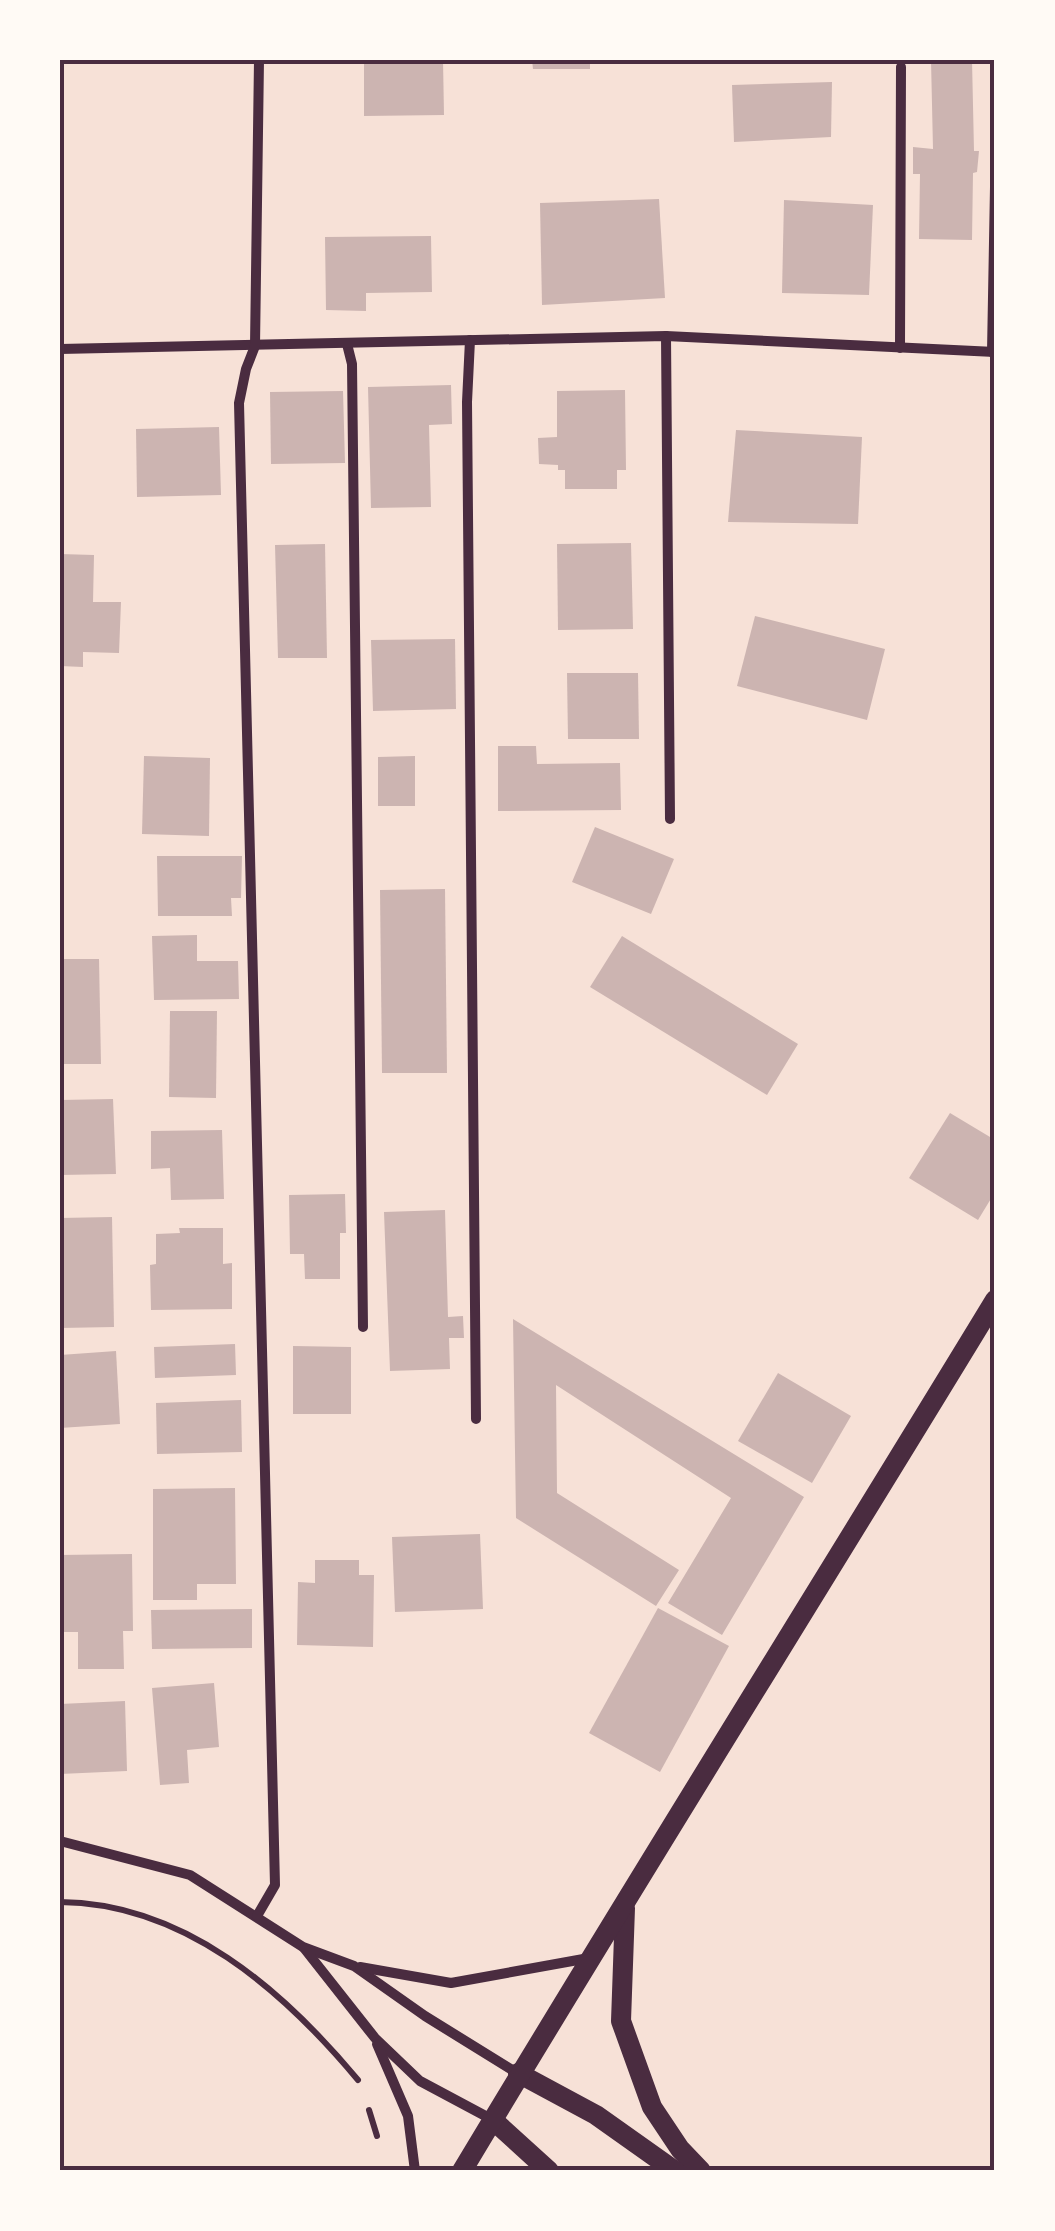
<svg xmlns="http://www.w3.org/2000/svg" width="1055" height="2231" font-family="Inter,sans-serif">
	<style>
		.building { fill: #ccb4b1 }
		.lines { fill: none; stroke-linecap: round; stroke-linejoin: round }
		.path { stroke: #4a2c40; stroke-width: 6 }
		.minor { stroke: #4a2c40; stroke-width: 10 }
		.secondary { stroke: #4a2c40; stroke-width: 20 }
		.neatline { fill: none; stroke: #4a2c40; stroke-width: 4 }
	</style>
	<rect width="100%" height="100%" fill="#f7e1d7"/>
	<!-- building -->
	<g class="building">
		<path d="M 364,60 L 443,60 L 444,115 L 364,116 Z"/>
		<path d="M 532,60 L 590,60 L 590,69 L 533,69 Z"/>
		<path d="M 931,60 L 972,60 L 974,151 L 979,151 L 977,172 L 973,173 L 972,240 L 919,239 L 920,174 L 913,174 L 913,147 L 933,149 Z"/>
		<path d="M 832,82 L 831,137 L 734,142 L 732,85 Z"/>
		<path d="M 659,199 L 665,298 L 542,305 L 540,203 Z"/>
		<path d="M 784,200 L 873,205 L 869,295 L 782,293 Z"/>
		<path d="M 431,236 L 432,292 L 366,293 L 366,311 L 326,310 L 325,237 Z"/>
		<path d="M 451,385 L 452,424 L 429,425 L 431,507 L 371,508 L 368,387 Z"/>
		<path d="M 625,390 L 626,470 L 617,470 L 617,489 L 565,489 L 565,470 L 558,470 L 558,465 L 539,464 L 538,438 L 557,437 L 557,391 Z"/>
		<path d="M 343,391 L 345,463 L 271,464 L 270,392 Z"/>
		<path d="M 219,427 L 221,495 L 137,497 L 136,429 Z"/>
		<path d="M 736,430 L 862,437 L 858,524 L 728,522 Z"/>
		<path d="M 631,543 L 633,629 L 558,630 L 557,544 Z"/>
		<path d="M 325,544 L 327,658 L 278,658 L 275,545 Z"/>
		<path d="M 60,554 L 94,555 L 93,602 L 121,602 L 119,653 L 83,652 L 83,667 L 60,666 Z"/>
		<path d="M 755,616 L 885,649 L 867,720 L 737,686 Z"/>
		<path d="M 455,639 L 456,709 L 373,711 L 371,640 Z"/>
		<path d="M 567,673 L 638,673 L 639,739 L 568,739 Z"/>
		<path d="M 498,746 L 536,746 L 537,764 L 620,763 L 621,810 L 498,811 Z"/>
		<path d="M 144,756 L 210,758 L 209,836 L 142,834 Z"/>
		<path d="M 415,756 L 415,806 L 378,806 L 378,757 Z"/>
		<path d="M 595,827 L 674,859 L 651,914 L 572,882 Z"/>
		<path d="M 157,856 L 242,856 L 241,898 L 231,898 L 232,916 L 158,916 Z"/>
		<path d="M 445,889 L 447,1073 L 382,1073 L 380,890 Z"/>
		<path d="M 197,935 L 197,961 L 238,961 L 239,999 L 154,1000 L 152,936 Z"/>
		<path d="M 622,936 L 798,1044 L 767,1095 L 590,987 Z"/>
		<path d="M 60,959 L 99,959 L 101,1064 L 60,1064 Z"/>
		<path d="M 170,1011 L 217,1011 L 216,1098 L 169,1097 Z"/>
		<path d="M 113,1099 L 116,1174 L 60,1175 L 60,1100 Z"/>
		<path d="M 950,1113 L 995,1140 L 995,1192 L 978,1220 L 909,1178 Z"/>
		<path d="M 222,1130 L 224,1199 L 171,1200 L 170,1168 L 151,1169 L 151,1131 Z"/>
		<path d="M 345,1194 L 346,1233 L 340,1233 L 340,1279 L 305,1279 L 304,1254 L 290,1254 L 289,1195 Z"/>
		<path d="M 445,1210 L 448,1317 L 463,1316 L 464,1338 L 449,1338 L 450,1369 L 390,1371 L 384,1212 Z"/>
		<path d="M 112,1217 L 114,1327 L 60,1328 L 60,1218 Z"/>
		<path d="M 179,1228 L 223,1228 L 223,1264 L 232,1263 L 232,1309 L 151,1310 L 150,1265 L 156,1264 L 156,1234 L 180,1233 Z"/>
		<path d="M 513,1319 L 804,1497 L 722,1635 L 668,1603 L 731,1498 L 556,1385 L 557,1493 L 679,1570 L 656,1606 L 516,1518 Z"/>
		<path d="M 235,1344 L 236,1375 L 155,1378 L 154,1347 Z"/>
		<path d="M 293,1346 L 351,1347 L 351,1414 L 293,1414 Z"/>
		<path d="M 116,1351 L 120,1424 L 60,1428 L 60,1355 Z"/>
		<path d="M 778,1373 L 851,1416 L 812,1483 L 738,1441 Z"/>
		<path d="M 241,1400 L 242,1452 L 157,1454 L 156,1403 Z"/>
		<path d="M 235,1488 L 236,1584 L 197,1584 L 197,1600 L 153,1600 L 153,1489 Z"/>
		<path d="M 480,1534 L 483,1609 L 395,1612 L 392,1537 Z"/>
		<path d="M 132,1554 L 133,1631 L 123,1631 L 124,1669 L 78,1669 L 78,1632 L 60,1632 L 60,1555 Z"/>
		<path d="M 315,1560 L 359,1560 L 359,1575 L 374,1575 L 373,1647 L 297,1645 L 298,1582 L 315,1583 Z"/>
		<path d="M 658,1608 L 729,1646 L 660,1772 L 589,1733 Z"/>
		<path d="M 252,1609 L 252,1648 L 152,1649 L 151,1610 Z"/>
		<path d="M 214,1683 L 219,1747 L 187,1750 L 189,1783 L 160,1785 L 152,1688 Z"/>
		<path d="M 125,1701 L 127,1771 L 60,1774 L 60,1704 Z"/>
	</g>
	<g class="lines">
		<!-- path -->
		<g class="path">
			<path d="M 60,1902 C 184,1903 283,1990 358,2080"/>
			<path d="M 369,2110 L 377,2136"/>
		</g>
		<!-- minor -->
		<g class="minor">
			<path d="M 666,336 L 670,819"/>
			<path d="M 470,340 L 467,402 L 476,1419"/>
			<path d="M 347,344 L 352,364 L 363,1327"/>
			<path d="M 900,348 L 901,67"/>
			<path d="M 60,349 L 666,336 L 995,352"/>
			<path d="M 992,352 L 995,187"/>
			<path d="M 60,1841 L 190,1875 L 303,1947 L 354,1966 L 425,2016 L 517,2073"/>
			<path d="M 257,1916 L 275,1885 L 239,403 L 246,369 L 255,346 L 259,60"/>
			<path d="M 304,1948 L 375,2038 L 420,2081 L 493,2120"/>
			<path d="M 360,1967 L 451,1983 L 589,1958"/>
			<path d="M 377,2044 L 408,2116 L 415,2171"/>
		</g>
		<!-- secondary -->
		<g class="secondary">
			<path d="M 625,1908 L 621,2021 L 652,2107 L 680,2149 L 701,2171"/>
			<path d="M 518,2073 L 596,2115 L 675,2171"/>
			<path d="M 493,2120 L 549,2171"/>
			<path d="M 462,2171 C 637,1879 818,1591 995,1300"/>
		</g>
	</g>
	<!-- border -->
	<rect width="1055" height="2231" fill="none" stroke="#fffaf5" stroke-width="125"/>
	<rect x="62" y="62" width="930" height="2106" class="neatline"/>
</svg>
